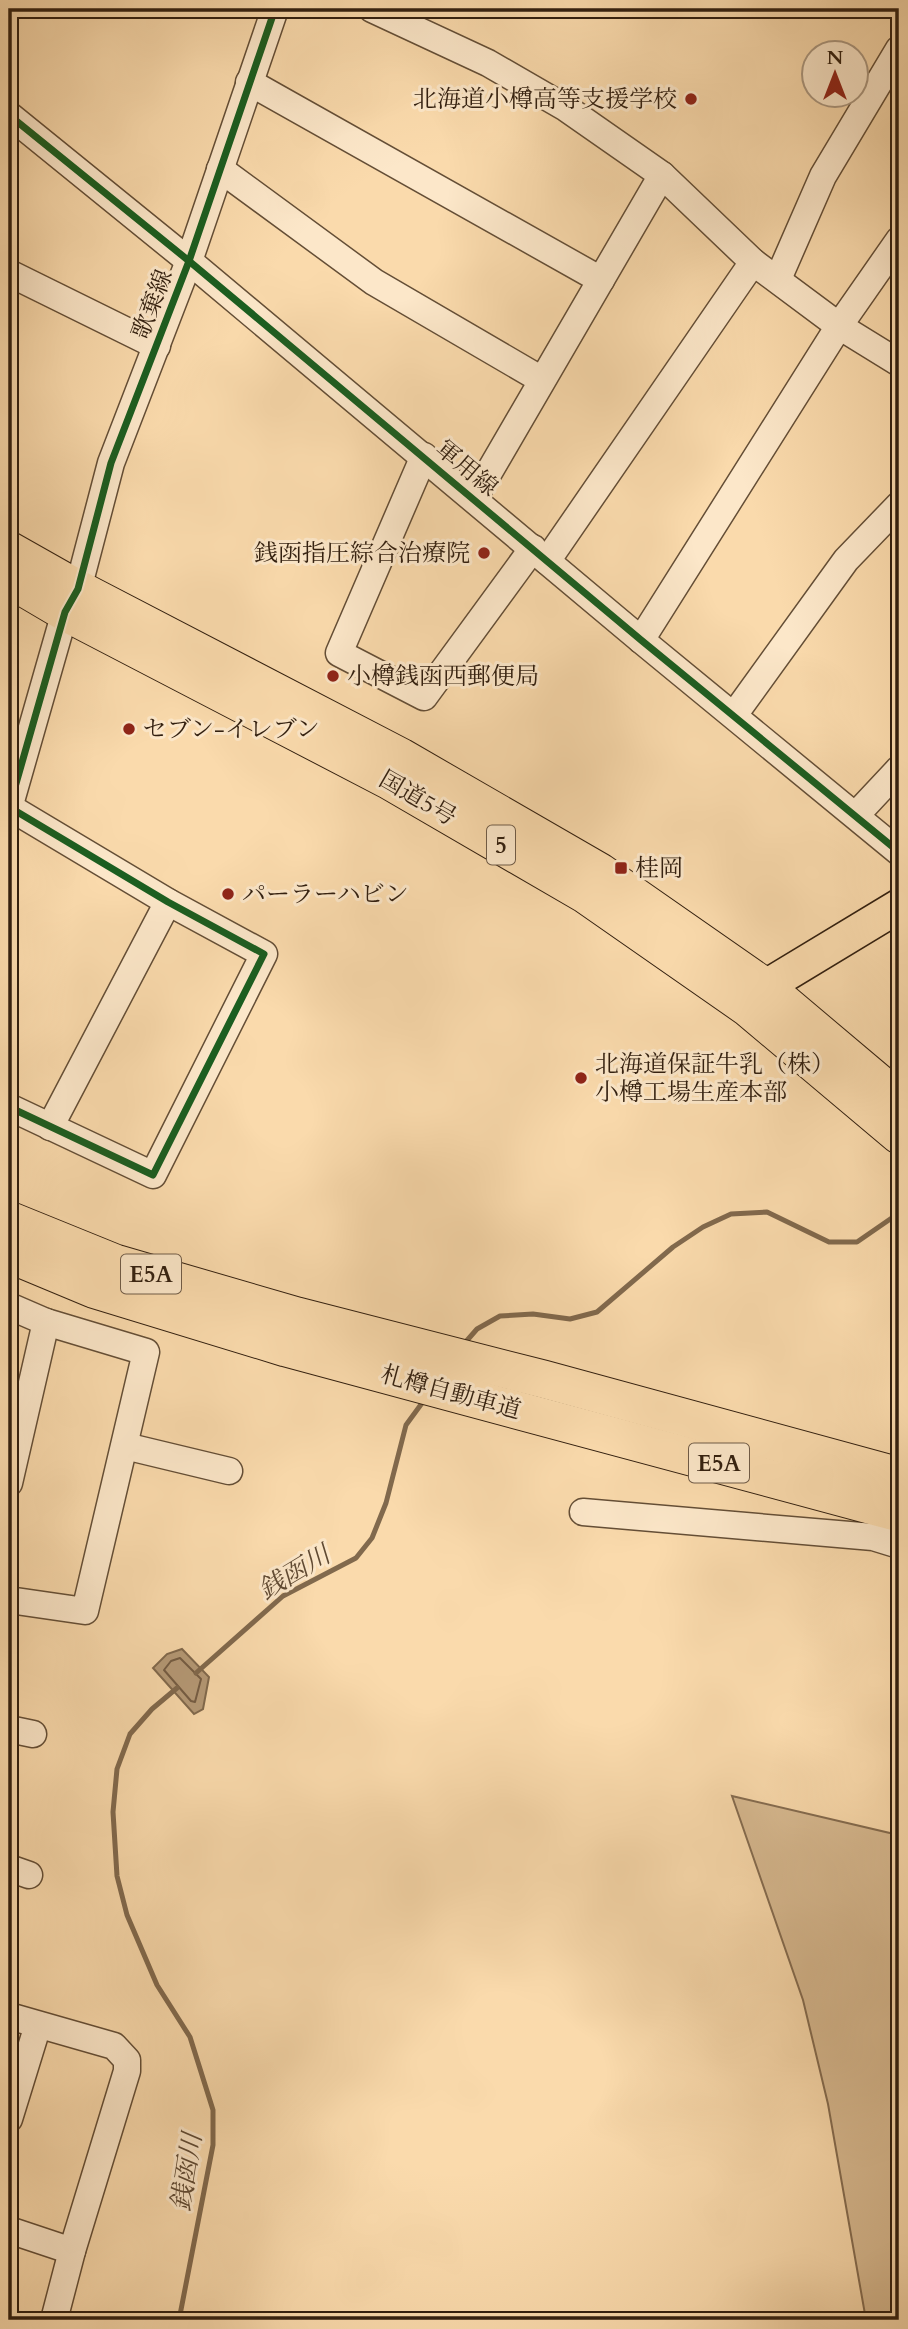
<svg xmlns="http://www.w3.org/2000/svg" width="908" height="2329" font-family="Cardo,'Noto Serif JP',serif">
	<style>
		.green { fill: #d8ba91; stroke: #856c50; stroke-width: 2 }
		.water { fill: #b69a77; stroke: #81694d; stroke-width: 2 }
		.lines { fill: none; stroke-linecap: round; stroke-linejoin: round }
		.shore { stroke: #745c43; stroke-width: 2 }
		.stream { stroke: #81694d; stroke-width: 5 }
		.minor-casing { stroke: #644e36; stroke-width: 29 }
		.major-casing { stroke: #321f0f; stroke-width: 36 }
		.highway-casing { stroke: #321f0f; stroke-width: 39 }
		.minor { stroke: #fce7c9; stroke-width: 26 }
		.major { stroke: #fadaac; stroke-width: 33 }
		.highway { stroke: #fadaac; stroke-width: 37 }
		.cycleway-casing { stroke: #fce7c9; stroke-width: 11 }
		.cycleway { stroke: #1b5e20; stroke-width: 7 }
		.poi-dot { fill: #8f2418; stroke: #fce7c9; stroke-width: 2.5 }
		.labels { text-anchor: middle; stroke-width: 6; stroke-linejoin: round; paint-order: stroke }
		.shield { fill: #fce7c9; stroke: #6f5b47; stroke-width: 2 }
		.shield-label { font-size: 23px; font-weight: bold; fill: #321f0f }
		.poi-label { font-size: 24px; fill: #321f0f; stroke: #fce7c9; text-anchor: start }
		.street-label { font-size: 24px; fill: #321f0f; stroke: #fce7c9 }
		.water-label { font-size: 26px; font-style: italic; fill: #604a33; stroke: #fce7c9 }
	</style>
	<rect width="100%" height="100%" fill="#fadaac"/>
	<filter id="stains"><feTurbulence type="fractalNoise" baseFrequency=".00286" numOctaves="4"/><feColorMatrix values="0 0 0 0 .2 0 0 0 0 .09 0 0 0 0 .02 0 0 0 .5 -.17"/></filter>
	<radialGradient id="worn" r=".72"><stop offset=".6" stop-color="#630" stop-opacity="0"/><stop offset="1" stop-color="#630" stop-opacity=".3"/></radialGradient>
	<!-- green -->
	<path class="green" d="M 732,1796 L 894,1834 L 899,1839 L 899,2320 L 866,2320 L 828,2104 L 803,2000 Z"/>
	<!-- water -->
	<path class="water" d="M 182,1649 L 209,1677 L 203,1709 L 194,1714 L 153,1668 L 167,1654 Z"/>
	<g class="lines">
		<!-- shore -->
		<path class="shore" d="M 180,1658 L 201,1679 L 195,1702 L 191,1701 L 164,1670 L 171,1661 Z"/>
		<!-- stream -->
		<g class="stream">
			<path d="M 463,1345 L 477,1329 L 500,1316 L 533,1314 L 570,1319 L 597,1312 L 673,1247 L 703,1227 L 731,1214 L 767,1212 L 829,1242 L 857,1242 L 899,1213"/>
			<path d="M 196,1673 L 283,1596 L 356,1558 L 372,1538 L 386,1503 L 406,1425 L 425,1399"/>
			<path d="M 177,1688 L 152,1709 L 130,1734 L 117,1769 L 113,1812 L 117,1876 L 127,1915 L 157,1985 L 190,2037 L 213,2110 L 213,2145 L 179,2320"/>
		</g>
		<defs>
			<g id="minor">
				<path d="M 372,9 L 488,63 L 566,108 L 662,175 L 753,262 L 839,326 L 899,363"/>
				<path d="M 249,82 L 601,280"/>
				<path d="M 9,115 L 189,261 L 641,640 L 899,852"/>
				<path d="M 220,169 L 374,282 L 542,380"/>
				<path d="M 9,273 L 157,346"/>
				<path d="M 778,279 L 823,176 L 899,49"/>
				<path d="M 424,456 L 339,653 L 424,697 L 533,548"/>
				<path d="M 474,498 L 662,175"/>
				<path d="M 547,561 L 753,262"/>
				<path d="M 641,640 L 839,326 L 899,240"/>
				<path d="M 734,715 L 846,560 L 899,505"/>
				<path d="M 9,808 L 65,612 L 78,589 L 111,463 L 189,261 L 275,9"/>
				<path d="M 856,815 L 899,769"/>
				<path d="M 9,1107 L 153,1175 L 264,954 L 168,902 L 9,807"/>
				<path d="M 50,1127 L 168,902"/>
				<path d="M 9,1306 L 46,1322 L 146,1352 L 85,1611 L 9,1600"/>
				<path d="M 125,1446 L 229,1471"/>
				<path d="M 9,1483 L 46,1322"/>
				<path d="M 583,1512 L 873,1537 L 899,1545"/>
				<path d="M 9,1729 L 33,1734"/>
				<path d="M 9,1868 L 29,1875"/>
				<path d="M 9,2016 L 114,2046 L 127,2060 L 127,2071 L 72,2251 L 54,2320"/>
				<path d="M 9,2119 L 38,2025"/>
				<path d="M 9,2230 L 72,2251"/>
			</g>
			<path id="major" d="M 749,1008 L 765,987 L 899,906"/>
			<g id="highway">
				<path d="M 9,550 L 78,589 L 401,757 L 600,872 L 765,987 L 899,1100"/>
				<path d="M 9,579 L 65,612 L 388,780 L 586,895 L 748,1008 L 899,1135"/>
				<path d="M 9,1220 L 115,1263 L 297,1316 L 543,1379 L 899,1476"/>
				<path d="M 9,1254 L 93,1289 L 286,1348 L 899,1513"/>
			</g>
		</defs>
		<!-- minor casing -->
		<use href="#minor" class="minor-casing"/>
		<!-- major casing -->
		<use href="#major" class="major-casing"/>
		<!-- highway casing -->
		<use href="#highway" class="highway-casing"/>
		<!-- minor -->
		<use href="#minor" class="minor"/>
		<!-- major -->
		<use href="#major" class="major"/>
		<!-- highway -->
		<use href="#highway" class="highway"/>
		<defs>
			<g id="cycleway">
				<path d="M 9,115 L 189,261 L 641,640 L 899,852"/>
				<path d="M 9,808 L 65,612 L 78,589 L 111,463 L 189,261 L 275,9"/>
				<path d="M 9,1107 L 153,1175 L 264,954 L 168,902 L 9,807"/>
			</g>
		</defs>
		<!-- cycleway casing -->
		<use href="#cycleway" class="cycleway-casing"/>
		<!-- cycleway -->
		<use href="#cycleway" class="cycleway"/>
	</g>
	<!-- markers -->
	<g class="poi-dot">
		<circle cx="691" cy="99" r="7"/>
		<circle cx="484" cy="553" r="7"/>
		<circle cx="333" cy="676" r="7"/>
		<circle cx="129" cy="729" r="7"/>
		<rect x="614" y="861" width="14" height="14" rx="3.5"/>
		<circle cx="228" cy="894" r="7"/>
		<circle cx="581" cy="1078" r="7"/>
	</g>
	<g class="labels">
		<!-- shield labels -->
		<g class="shield">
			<rect x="487" y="825.5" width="28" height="39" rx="5"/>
			<rect x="121" y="1254.5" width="60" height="39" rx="5"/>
			<rect x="689" y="1443.5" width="60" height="39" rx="5"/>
		</g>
		<g class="shield-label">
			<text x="501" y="853">5</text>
			<text x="151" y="1282">E5A</text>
			<text x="719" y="1471">E5A</text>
		</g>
		<!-- poi labels -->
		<g class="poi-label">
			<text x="677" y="107" text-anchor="end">北海道小樽高等支援学校</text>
			<text x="470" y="561" text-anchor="end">銭函指圧綜合治療院</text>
			<text x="347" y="684">小樽銭函西郵便局</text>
			<text x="143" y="737">セブン-イレブン</text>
			<text x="635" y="876">桂岡</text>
			<text x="242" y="902">パーラーハビン</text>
			<text x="595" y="1072">北海道保証牛乳（株）<tspan x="595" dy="28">小樽工場生産本部</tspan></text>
		</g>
		<!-- street labels -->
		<g class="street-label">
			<text transform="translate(152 304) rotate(-69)" y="8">歌棄線</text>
			<text transform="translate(467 468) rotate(40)" y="8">軍用線</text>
			<text transform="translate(418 798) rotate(30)" y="8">国道5号</text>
			<text transform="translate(451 1392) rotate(15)" y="8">札樽自動車道</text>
		</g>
		<!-- water labels -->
		<g class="water-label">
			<text transform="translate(294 1572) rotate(-31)" y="9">銭函川</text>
			<text transform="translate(186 2172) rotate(-81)" y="9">銭函川</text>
		</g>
	</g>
	<!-- margin -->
	<rect width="908" height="2329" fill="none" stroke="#fadaac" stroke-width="35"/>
	<rect x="10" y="10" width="887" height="2308" fill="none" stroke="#321f0f" stroke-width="3.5"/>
	<rect x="18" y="18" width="873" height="2294" fill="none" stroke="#321f0f" stroke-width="2"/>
	<!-- north arrow -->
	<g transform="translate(835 74)"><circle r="33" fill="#fce7c9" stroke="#ab977f" stroke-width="2"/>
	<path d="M0-5L12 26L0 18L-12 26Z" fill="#8f2418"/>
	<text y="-10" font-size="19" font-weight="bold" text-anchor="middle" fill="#321f0f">N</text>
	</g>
	<rect width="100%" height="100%" filter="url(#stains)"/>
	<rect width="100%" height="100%" fill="url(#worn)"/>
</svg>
